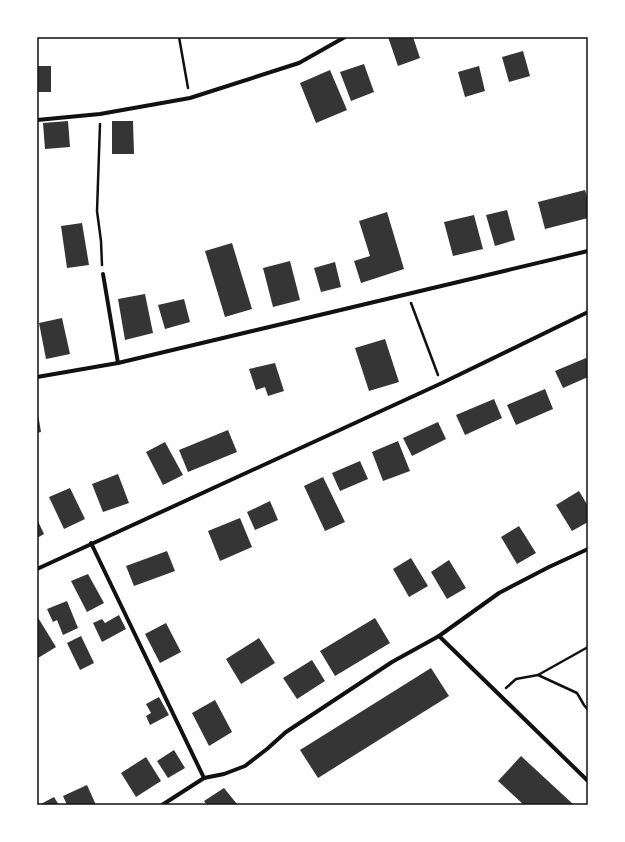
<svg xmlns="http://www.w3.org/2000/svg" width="625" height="842" font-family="'Noto Sans',sans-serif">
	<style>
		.building { fill: #353535 }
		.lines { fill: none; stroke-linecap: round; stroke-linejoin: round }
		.path { stroke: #111; stroke-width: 2.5 }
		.minor { stroke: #111; stroke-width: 4 }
		.neatline { fill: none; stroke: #111; stroke-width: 1.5 }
	</style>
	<rect width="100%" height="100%" fill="#fff"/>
	<!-- building -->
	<g class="building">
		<path d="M 388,37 L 413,37 L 420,58 L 398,66 Z"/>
		<path d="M 523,51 L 530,76 L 509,82 L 502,57 Z"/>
		<path d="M 364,64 L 374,92 L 351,101 L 340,72 Z"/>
		<rect x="37" y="66" width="14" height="26"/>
		<path d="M 479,66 L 485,91 L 465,97 L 458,72 Z"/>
		<path d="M 330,70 L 347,110 L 316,123 L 300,83 Z"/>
		<path d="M 68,121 L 70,147 L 45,149 L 43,123 Z"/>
		<path d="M 112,121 L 133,121 L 134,154 L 112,154 Z"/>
		<path d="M 585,190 L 588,200 L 588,218 L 545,229 L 538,202 Z"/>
		<path d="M 507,210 L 515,240 L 495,246 L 486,215 Z"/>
		<path d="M 387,212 L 404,269 L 361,283 L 354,261 L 370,256 L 359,221 Z"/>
		<path d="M 474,215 L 483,249 L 453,256 L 444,222 Z"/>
		<path d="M 82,223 L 89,265 L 67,268 L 61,226 Z"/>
		<path d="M 232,243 L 252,309 L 225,317 L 205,251 Z"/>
		<path d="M 290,261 L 300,300 L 273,307 L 263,268 Z"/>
		<path d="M 335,262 L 341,287 L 321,292 L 314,268 Z"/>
		<path d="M 145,294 L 153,333 L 125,340 L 118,299 Z"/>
		<path d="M 184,299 L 190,322 L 165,329 L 158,305 Z"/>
		<path d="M 62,318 L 70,354 L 46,359 L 39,323 Z"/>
		<path d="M 385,339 L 399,382 L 369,391 L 355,348 Z"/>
		<path d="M 586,358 L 588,361 L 588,377 L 563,388 L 555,371 Z"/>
		<path d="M 275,363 L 284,391 L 268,396 L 265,387 L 256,390 L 249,369 Z"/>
		<path d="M 545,389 L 553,409 L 516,425 L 507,405 Z"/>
		<path d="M 494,399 L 502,418 L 465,435 L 456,415 Z"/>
		<path d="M 37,414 L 38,414 L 41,432 L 37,433 Z"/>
		<path d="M 438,422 L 446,439 L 412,456 L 403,438 Z"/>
		<path d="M 228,430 L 237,452 L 188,472 L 179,450 Z"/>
		<path d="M 398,441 L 410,471 L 383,481 L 372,452 Z"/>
		<path d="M 165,442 L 183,475 L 163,485 L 146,452 Z"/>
		<path d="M 360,461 L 368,479 L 340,491 L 332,473 Z"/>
		<path d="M 118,474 L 129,503 L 103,512 L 92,484 Z"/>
		<path d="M 323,477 L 345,522 L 325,531 L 304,486 Z"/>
		<path d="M 70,488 L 85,519 L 64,529 L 49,497 Z"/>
		<path d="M 579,491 L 588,506 L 588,522 L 572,531 L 556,505 Z"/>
		<path d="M 270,501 L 278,520 L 255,530 L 247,512 Z"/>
		<path d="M 240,518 L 252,547 L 220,561 L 208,531 Z"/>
		<path d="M 37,519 L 44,534 L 37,538 Z"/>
		<path d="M 519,526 L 536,553 L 517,564 L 501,537 Z"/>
		<path d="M 167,551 L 175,571 L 134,586 L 126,566 Z"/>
		<path d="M 411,558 L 428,586 L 409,597 L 393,569 Z"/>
		<path d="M 449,560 L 466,588 L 447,599 L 431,572 Z"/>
		<path d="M 88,574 L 104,603 L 87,612 L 71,581 Z"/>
		<path d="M 67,601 L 78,628 L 63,635 L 57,620 L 53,622 L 47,609 Z"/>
		<path d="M 119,615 L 126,629 L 102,642 L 93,623 L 102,619 L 105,623 Z"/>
		<path d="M 37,616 L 56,647 L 38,658 L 37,657 Z"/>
		<path d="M 375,618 L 390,643 L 335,676 L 320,651 Z"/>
		<path d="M 166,623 L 181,652 L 160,663 L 145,634 Z"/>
		<path d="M 81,636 L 94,663 L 80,670 L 67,643 Z"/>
		<path d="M 259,638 L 275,663 L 241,684 L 226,659 Z"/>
		<path d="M 312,660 L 325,681 L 297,699 L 283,678 Z"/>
		<path d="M 431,668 L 449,696 L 318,778 L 300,750 Z"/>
		<path d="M 159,697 L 169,715 L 150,725 L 146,716 L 151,713 L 146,704 Z"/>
		<path d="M 215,700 L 232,732 L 209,746 L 192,713 Z"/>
		<path d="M 174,750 L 185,768 L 168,778 L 157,761 Z"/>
		<path d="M 521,756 L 574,805 L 524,805 L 498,781 Z"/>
		<path d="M 146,757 L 161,781 L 136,797 L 121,773 Z"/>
		<path d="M 87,785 L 96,805 L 67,805 L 63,796 Z"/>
		<path d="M 224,788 L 237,804 L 235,805 L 207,805 L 204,801 Z"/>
		<path d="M 54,797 L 59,805 L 39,805 Z"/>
	</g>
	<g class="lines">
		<!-- path -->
		<g class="path">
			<path d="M 179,37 L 188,88"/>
			<path d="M 100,124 L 97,211 L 101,241 L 102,265"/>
			<path d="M 411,303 L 438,375"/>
			<path d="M 538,675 L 577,693 L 584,705 L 588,710"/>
			<path d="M 506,688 L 516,679 L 538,675 L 588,647"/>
		</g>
		<!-- minor -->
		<g class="minor">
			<path d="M 37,120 L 100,114 L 190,98 L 299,63 L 345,37"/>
			<path d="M 103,274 L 118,363"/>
			<path d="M 37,377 L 118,363 L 588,251"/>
			<path d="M 91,543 L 204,778"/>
			<path d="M 37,569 L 442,383 L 588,312"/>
			<path d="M 439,636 L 588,781"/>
			<path d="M 162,805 L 204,778 L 224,774 L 245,766 L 267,749 L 286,732 L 392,662 L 439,636 L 499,593 L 549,567 L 588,549"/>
		</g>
	</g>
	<!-- border -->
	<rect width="625" height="842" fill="none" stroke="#ffffff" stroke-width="76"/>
	<rect x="38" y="38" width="549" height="766" class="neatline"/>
</svg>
